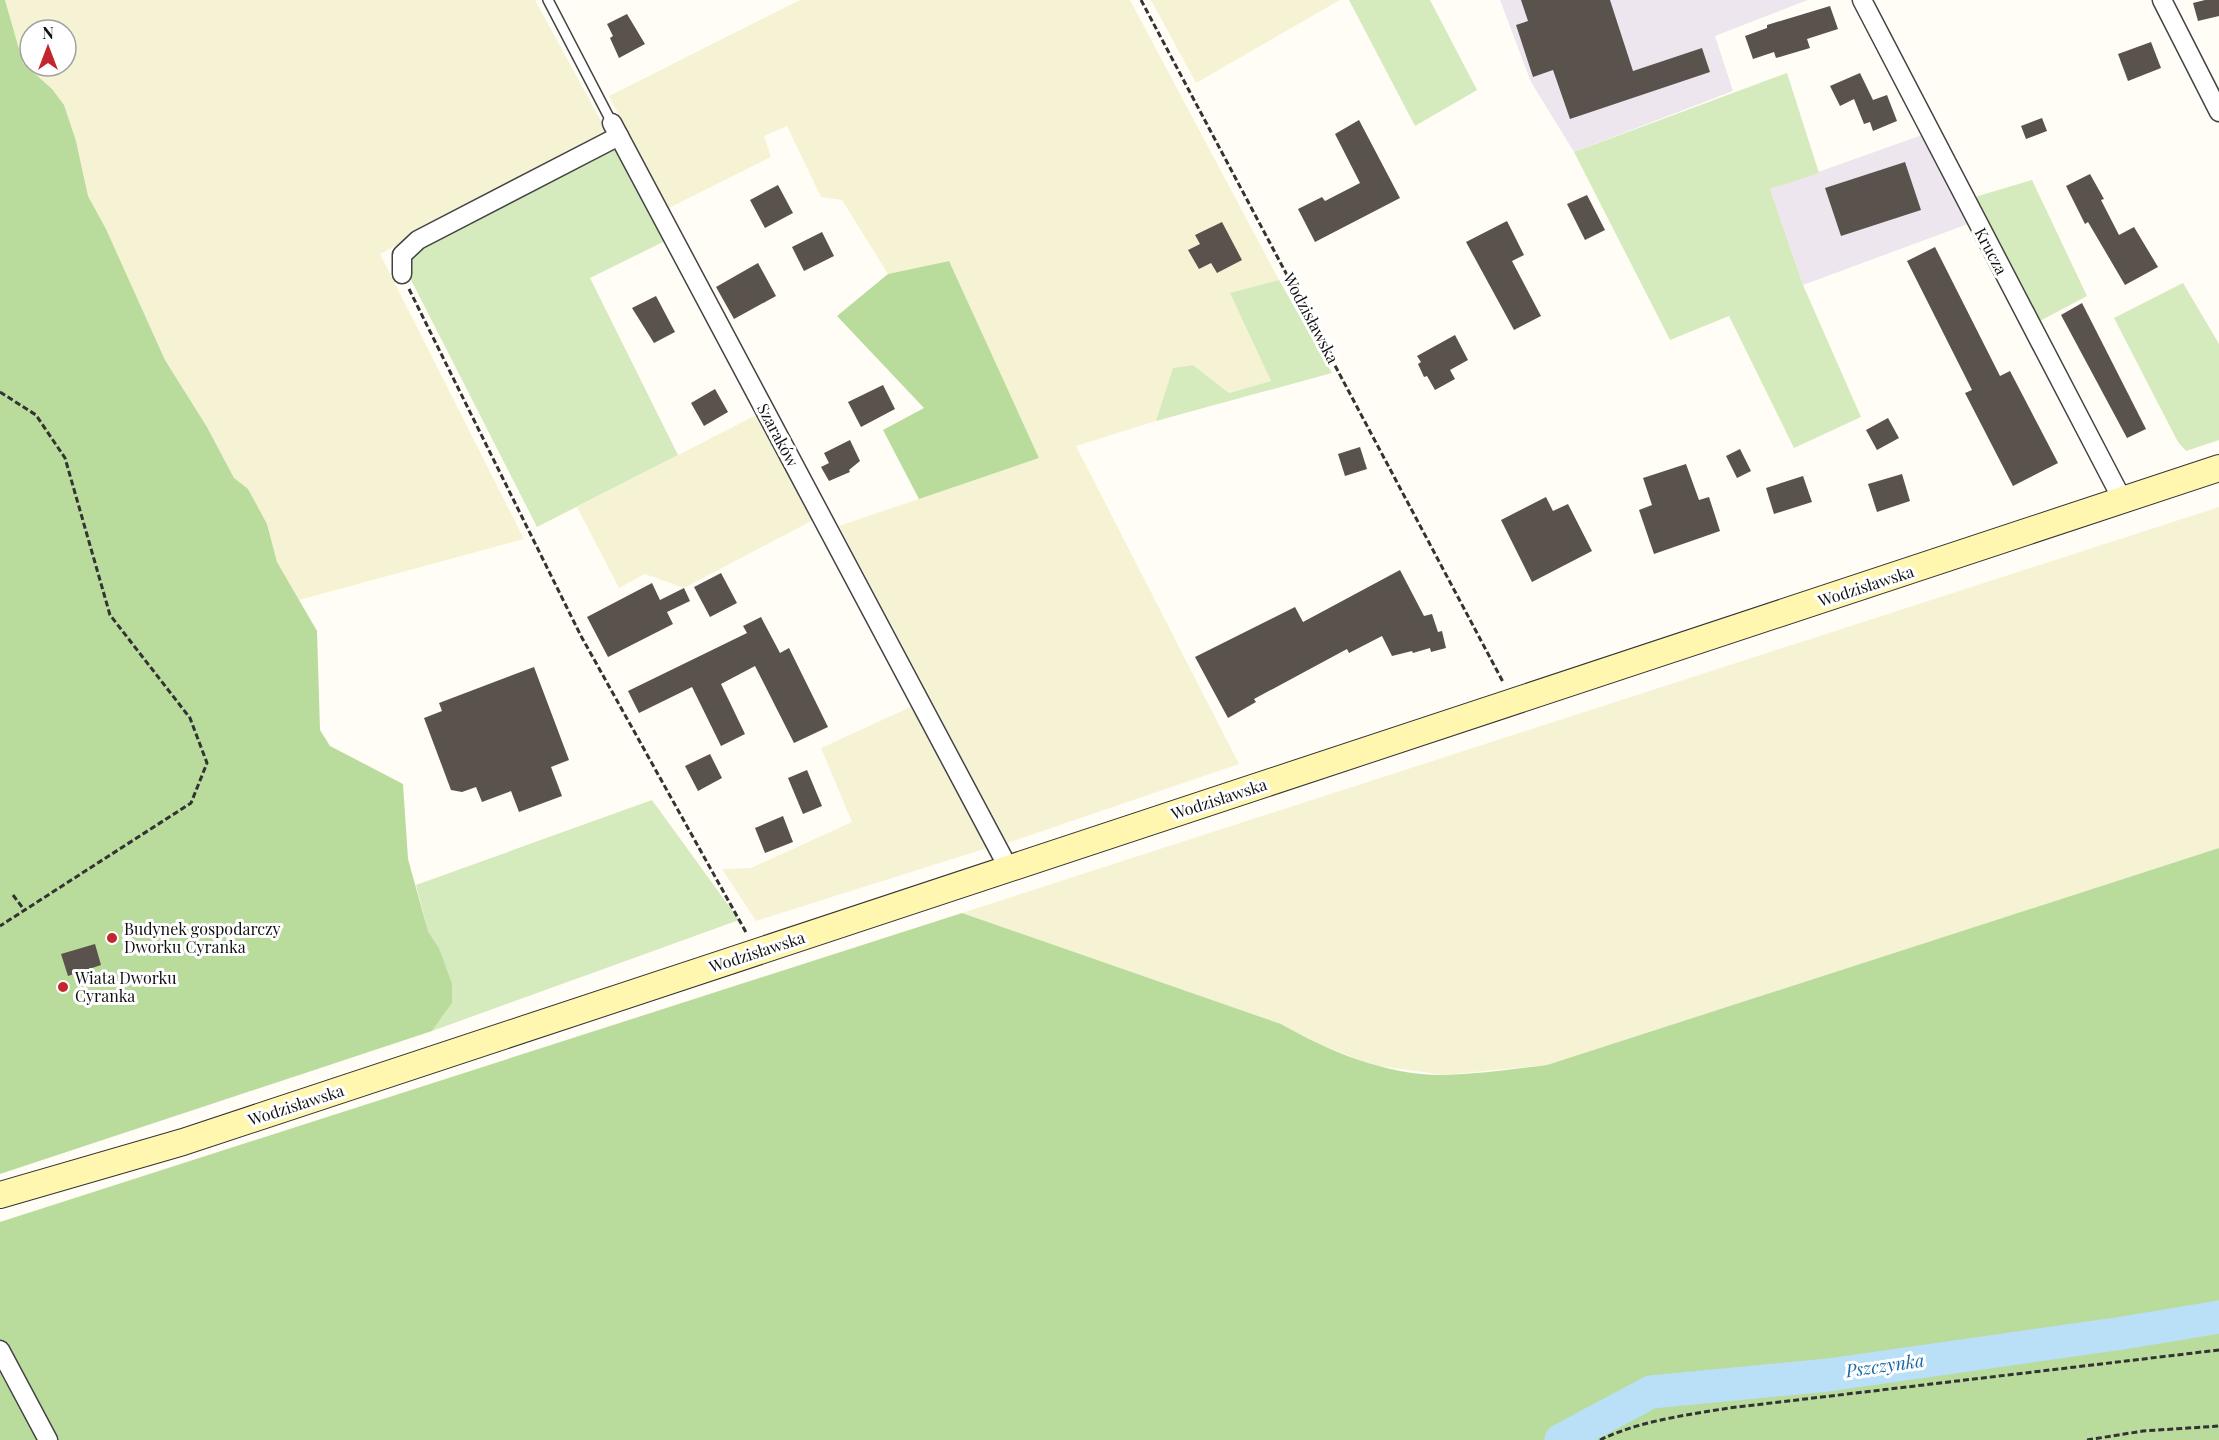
<svg xmlns="http://www.w3.org/2000/svg" width="2219" height="1440" font-family="'Playfair Display',serif">
	<style>
		.industrial { fill: #eee6ef }
		.farmland { fill: #f6f3d4; fill-rule: evenodd }
		.green { fill: #d5ebbd }
		.forest { fill: #b9dc9c }
		.lines { fill: none; stroke-linecap: round; stroke-linejoin: round }
		.river { stroke: #b9e0f7; stroke-width: 33 }
		.building { fill: #5a524d }
		.lane-casing { stroke: #444; stroke-width: 12 }
		.street-casing { stroke: #444; stroke-width: 21 }
		.secondary-casing { stroke: #333; stroke-width: 28 }
		.path { stroke: #333; stroke-width: 3; stroke-dasharray: 6 3; stroke-linecap: butt }
		.lane { stroke: #fff; stroke-width: 9 }
		.street { stroke: #fff; stroke-width: 18 }
		.secondary { stroke: #fff6b0; stroke-width: 26 }
		.poi-dot { fill: #c4262e; stroke: #fff; stroke-width: 2 }
		.labels { text-anchor: middle; stroke-width: 6; stroke-linejoin: round; paint-order: stroke }
		.street-label { font-size: 16px; fill: #111; stroke: #fff }
		.poi-label { font-size: 16px; fill: #111; stroke: #fff; text-anchor: start }
		.water-label { font-size: 18px; font-style: italic; fill: #1768a6; stroke: #fff }
	</style>
	<rect width="100%" height="100%" fill="#fffdf5"/>
	<!-- industrial -->
	<g class="industrial">
		<path d="M 1500,0 L 1808,0 L 1715,36 L 1733,91 L 1574,152 L 1531,82 Z"/>
		<path d="M 1922,135 L 1968,224 L 1803,285 L 1770,189 Z"/>
	</g>
	<!-- farmland -->
	<g class="farmland">
		<path d="M 5,0 L 535,0 L 608,134 L 380,254 L 524,539 L 299,600 L 277,562 L 267,524 L 248,490 L 234,478 L 207,427 L 165,360 L 106,229 L 88,196 L 76,141 L 52,89 L 23,63 ZM 30,30 L 66,30 L 66,66 L 30,66 Z"/>
		<path d="M 800,0 L 1130,0 L 1279,280 L 1231,293 L 1271,381 L 1229,393 L 1193,365 L 1174,368 L 1156,421 L 1076,446 L 1239,764 L 1007,843 L 839,526 L 1039,458 L 948,261 L 888,274 L 842,200 L 821,197 L 787,126 L 764,136 L 771,157 L 667,209 L 609,96 Z"/>
		<path d="M 1151,0 L 1340,0 L 1196,83 Z"/>
		<path d="M 758,414 L 815,519 L 684,588 L 645,574 L 619,588 L 577,507 Z"/>
		<path d="M 2219,507 L 2219,848 L 1547,1065 L 1444,1075 L 1372,1065 L 1309,1040 L 1281,1024 L 962,913 Z"/>
		<path d="M 915,705 L 987,848 L 756,921 L 722,869 L 751,868 L 852,822 L 821,748 Z"/>
	</g>
	<!-- green -->
	<g class="green">
		<path d="M 1349,0 L 1430,0 L 1477,90 L 1415,126 Z"/>
		<path d="M 1787,73 L 1819,173 L 1770,189 L 1803,285 L 1861,417 L 1794,448 L 1729,316 L 1670,340 L 1574,152 Z"/>
		<path d="M 617,145 L 667,240 L 590,278 L 678,455 L 537,527 L 407,272 L 407,262 L 414,250 Z"/>
		<path d="M 2032,180 L 2087,296 L 2038,322 L 1975,197 Z"/>
		<path d="M 1279,280 L 1332,373 L 1156,421 L 1173,368 L 1193,365 L 1229,393 L 1271,381 L 1230,293 Z"/>
		<path d="M 2183,283 L 2219,344 L 2219,440 L 2186,451 L 2178,442 L 2114,318 Z"/>
		<path d="M 652,800 L 739,920 L 432,1031 L 452,1003 L 439,948 L 428,931 L 416,885 Z"/>
	</g>
	<!-- forest -->
	<g class="forest">
		<path d="M 0,0 L 5,0 L 23,63 L 52,89 L 64,105 L 76,141 L 88,196 L 106,229 L 165,360 L 207,427 L 234,478 L 248,489 L 267,524 L 277,562 L 317,631 L 320,730 L 330,746 L 403,784 L 408,859 L 428,931 L 439,948 L 452,984 L 452,1003 L 432,1031 L 0,1174 Z"/>
		<path d="M 949,261 L 1039,458 L 919,499 L 883,430 L 924,408 L 837,316 L 888,274 Z"/>
		<path d="M 2219,848 L 2219,1440 L 0,1440 L 0,1222 L 962,913 L 1281,1024 C 1330,1052 1388,1076 1446,1075 C 1480,1074 1514,1069 1547,1065 Z"/>
	</g>
	<g class="lines">
		<!-- river -->
		<path class="river" d="M 1561,1440 L 1651,1392 L 1828,1375 L 2123,1333 L 2219,1317"/>
	</g>
	<!-- building -->
	<g class="building">
		<path d="M 1521,0 L 1610,0 L 1633,71 L 1702,48 L 1710,72 L 1570,119 L 1553,70 L 1533,77 L 1516,25 L 1528,21 Z"/>
		<path d="M 2205,0 L 2219,0 L 2219,16 L 2198,21 L 2193,3 Z"/>
		<path d="M 1830,6 L 1838,29 L 1807,39 L 1810,48 L 1776,58 L 1774,52 L 1753,59 L 1745,36 L 1767,28 L 1767,25 Z"/>
		<path d="M 627,14 L 645,44 L 619,58 L 610,38 L 613,36 L 607,24 Z"/>
		<path d="M 2151,42 L 2161,68 L 2128,81 L 2118,54 Z"/>
		<path d="M 1860,73 L 1873,100 L 1887,95 L 1897,121 L 1873,131 L 1870,122 L 1864,124 L 1854,99 L 1840,106 L 1830,86 Z"/>
		<path d="M 2042,118 L 2047,131 L 2026,139 L 2021,126 Z"/>
		<path d="M 1359,120 L 1400,198 L 1315,242 L 1298,209 L 1322,197 L 1325,201 L 1360,183 L 1335,134 Z"/>
		<path d="M 1905,162 L 1921,210 L 1841,236 L 1825,188 Z"/>
		<path d="M 2090,174 L 2104,199 L 2101,200 L 2119,235 L 2134,227 L 2158,267 L 2125,285 L 2088,222 L 2085,224 L 2066,186 Z"/>
		<path d="M 778,185 L 793,213 L 765,228 L 750,200 Z"/>
		<path d="M 1587,195 L 1605,230 L 1585,240 L 1567,204 Z"/>
		<path d="M 1507,221 L 1524,255 L 1512,261 L 1541,316 L 1514,330 L 1466,242 Z"/>
		<path d="M 1222,222 L 1242,260 L 1217,273 L 1211,263 L 1199,269 L 1188,250 L 1200,244 L 1195,235 Z"/>
		<path d="M 822,232 L 834,256 L 804,271 L 792,247 Z"/>
		<path d="M 1935,247 L 2000,376 L 2010,371 L 2058,463 L 2013,486 L 1965,393 L 1972,390 L 1907,261 Z"/>
		<path d="M 758,263 L 776,296 L 734,319 L 716,287 Z"/>
		<path d="M 656,296 L 675,332 L 654,343 L 632,308 Z"/>
		<path d="M 2082,303 L 2146,429 L 2127,438 L 2061,315 Z"/>
		<path d="M 1455,335 L 1468,360 L 1450,370 L 1455,379 L 1435,390 L 1427,376 L 1424,377 L 1418,364 L 1421,362 L 1417,356 Z"/>
		<path d="M 883,385 L 895,409 L 861,427 L 848,402 Z"/>
		<path d="M 715,389 L 728,412 L 704,426 L 691,403 Z"/>
		<path d="M 1888,418 L 1899,438 L 1877,450 L 1866,430 Z"/>
		<path d="M 850,440 L 860,461 L 849,470 L 850,472 L 829,481 L 821,467 L 829,463 L 824,453 Z"/>
		<path d="M 1360,447 L 1367,469 L 1345,476 L 1338,454 Z"/>
		<path d="M 1740,449 L 1751,471 L 1737,478 L 1726,456 Z"/>
		<path d="M 1686,464 L 1699,500 L 1709,497 L 1720,531 L 1654,554 L 1639,510 L 1652,505 L 1643,478 Z"/>
		<path d="M 1902,474 L 1910,501 L 1877,512 L 1868,484 Z"/>
		<path d="M 1803,476 L 1812,502 L 1774,514 L 1766,488 Z"/>
		<path d="M 1546,497 L 1553,511 L 1568,504 L 1592,551 L 1532,582 L 1501,520 Z"/>
		<path d="M 1400,570 L 1424,616 L 1432,614 L 1438,632 L 1442,631 L 1446,648 L 1431,652 L 1430,648 L 1413,653 L 1412,651 L 1392,656 L 1382,636 L 1349,653 L 1347,649 L 1254,699 L 1256,702 L 1228,718 L 1195,657 L 1295,607 L 1303,622 Z"/>
		<path d="M 721,573 L 737,603 L 710,617 L 694,587 Z"/>
		<path d="M 652,583 L 660,600 L 684,588 L 690,601 L 667,612 L 673,624 L 608,657 L 587,617 Z"/>
		<path d="M 761,617 L 780,653 L 789,648 L 828,727 L 794,743 L 755,666 L 721,684 L 745,734 L 721,746 L 692,687 L 639,713 L 628,691 L 747,633 L 743,626 Z"/>
		<path d="M 534,667 L 569,760 L 551,767 L 562,796 L 519,812 L 511,791 L 482,802 L 476,787 L 462,792 L 451,790 L 424,718 L 442,711 L 439,703 Z"/>
		<path d="M 710,754 L 722,778 L 698,791 L 685,766 Z"/>
		<path d="M 807,770 L 822,806 L 803,814 L 788,778 Z"/>
		<path d="M 783,816 L 793,842 L 765,853 L 755,828 Z"/>
		<path d="M 95,944 L 101,965 L 68,976 L 61,954 Z"/>
	</g>
	<g class="lines">
		<defs>
			<path id="lane" d="M 548,0 L 612,123"/>
			<g id="street">
				<path d="M 1862,0 L 2123,501"/>
				<path d="M 2162,0 L 2219,112"/>
				<path d="M 612,123 L 1009,869"/>
				<path d="M 402,274 L 402,255 L 418,240 L 619,136"/>
				<path d="M 0,1350 L 48,1440"/>
			</g>
			<path id="secondary" d="M 0,1195 L 183,1142 L 2219,468"/>
		</defs>
		<!-- lane casing -->
		<use href="#lane" class="lane-casing"/>
		<!-- street casing -->
		<use href="#street" class="street-casing"/>
		<!-- secondary casing -->
		<use href="#secondary" class="secondary-casing"/>
		<!-- path -->
		<g class="path">
			<path d="M 1141,0 L 1503,682"/>
			<path d="M 409,289 L 581,636 L 747,934"/>
			<path d="M 0,392 L 36,415 L 65,458 L 110,615 L 190,718 L 207,763 L 191,803 L 0,926"/>
			<path d="M 13,895 L 25,911"/>
			<path d="M 1600,1440 C 1639,1421 1686,1415 1729,1408 L 2219,1350"/>
			<path d="M 2087,1440 L 2143,1431 L 2219,1426"/>
		</g>
		<!-- lane -->
		<use href="#lane" class="lane"/>
		<!-- street -->
		<use href="#street" class="street"/>
		<!-- secondary -->
		<use href="#secondary" class="secondary"/>
	</g>
	<!-- markers -->
	<g class="poi-dot">
		<circle cx="112" cy="938" r="6"/>
		<circle cx="63" cy="987" r="6"/>
	</g>
	<g class="labels">
		<!-- street labels -->
		<g class="street-label">
			<text transform="translate(1991 251) rotate(62)" y="6">Krucza</text>
			<text transform="translate(1311 318) rotate(62)" y="6">Wodzisławska</text>
			<text transform="translate(778 435) rotate(62)" y="6">Szaraków</text>
			<text transform="translate(1866 586) rotate(-18)" y="6">Wodzisławska</text>
			<text transform="translate(1219 799) rotate(-18)" y="6">Wodzisławska</text>
			<text transform="translate(757 952) rotate(-18)" y="6">Wodzisławska</text>
			<text transform="translate(296 1105) rotate(-18)" y="6">Wodzisławska</text>
		</g>
		<!-- poi labels -->
		<g class="poi-label">
			<text x="124" y="935">Budynek gospodarczy<tspan x="124" dy="18">Dworku Cyranka</tspan></text>
			<text x="75" y="984">Wiata Dworku<tspan x="75" dy="18">Cyranka</tspan></text>
		</g>
		<!-- water labels -->
		<g class="water-label">
			<text transform="translate(1885 1366) rotate(-8)" y="6">Pszczynka</text>
		</g>
	</g>
	<!-- north arrow -->
	<g transform="translate(48 48)"><circle r="28" fill="#ffffff" stroke="#a0a0a0" stroke-width="1.5"/>
	<path d="M0-4.5L10 22L0 15L-10 22Z" fill="#c4262e"/>
	<text y="-9" font-size="16" font-weight="bold" text-anchor="middle" fill="#111111">N</text>
	</g>
</svg>
